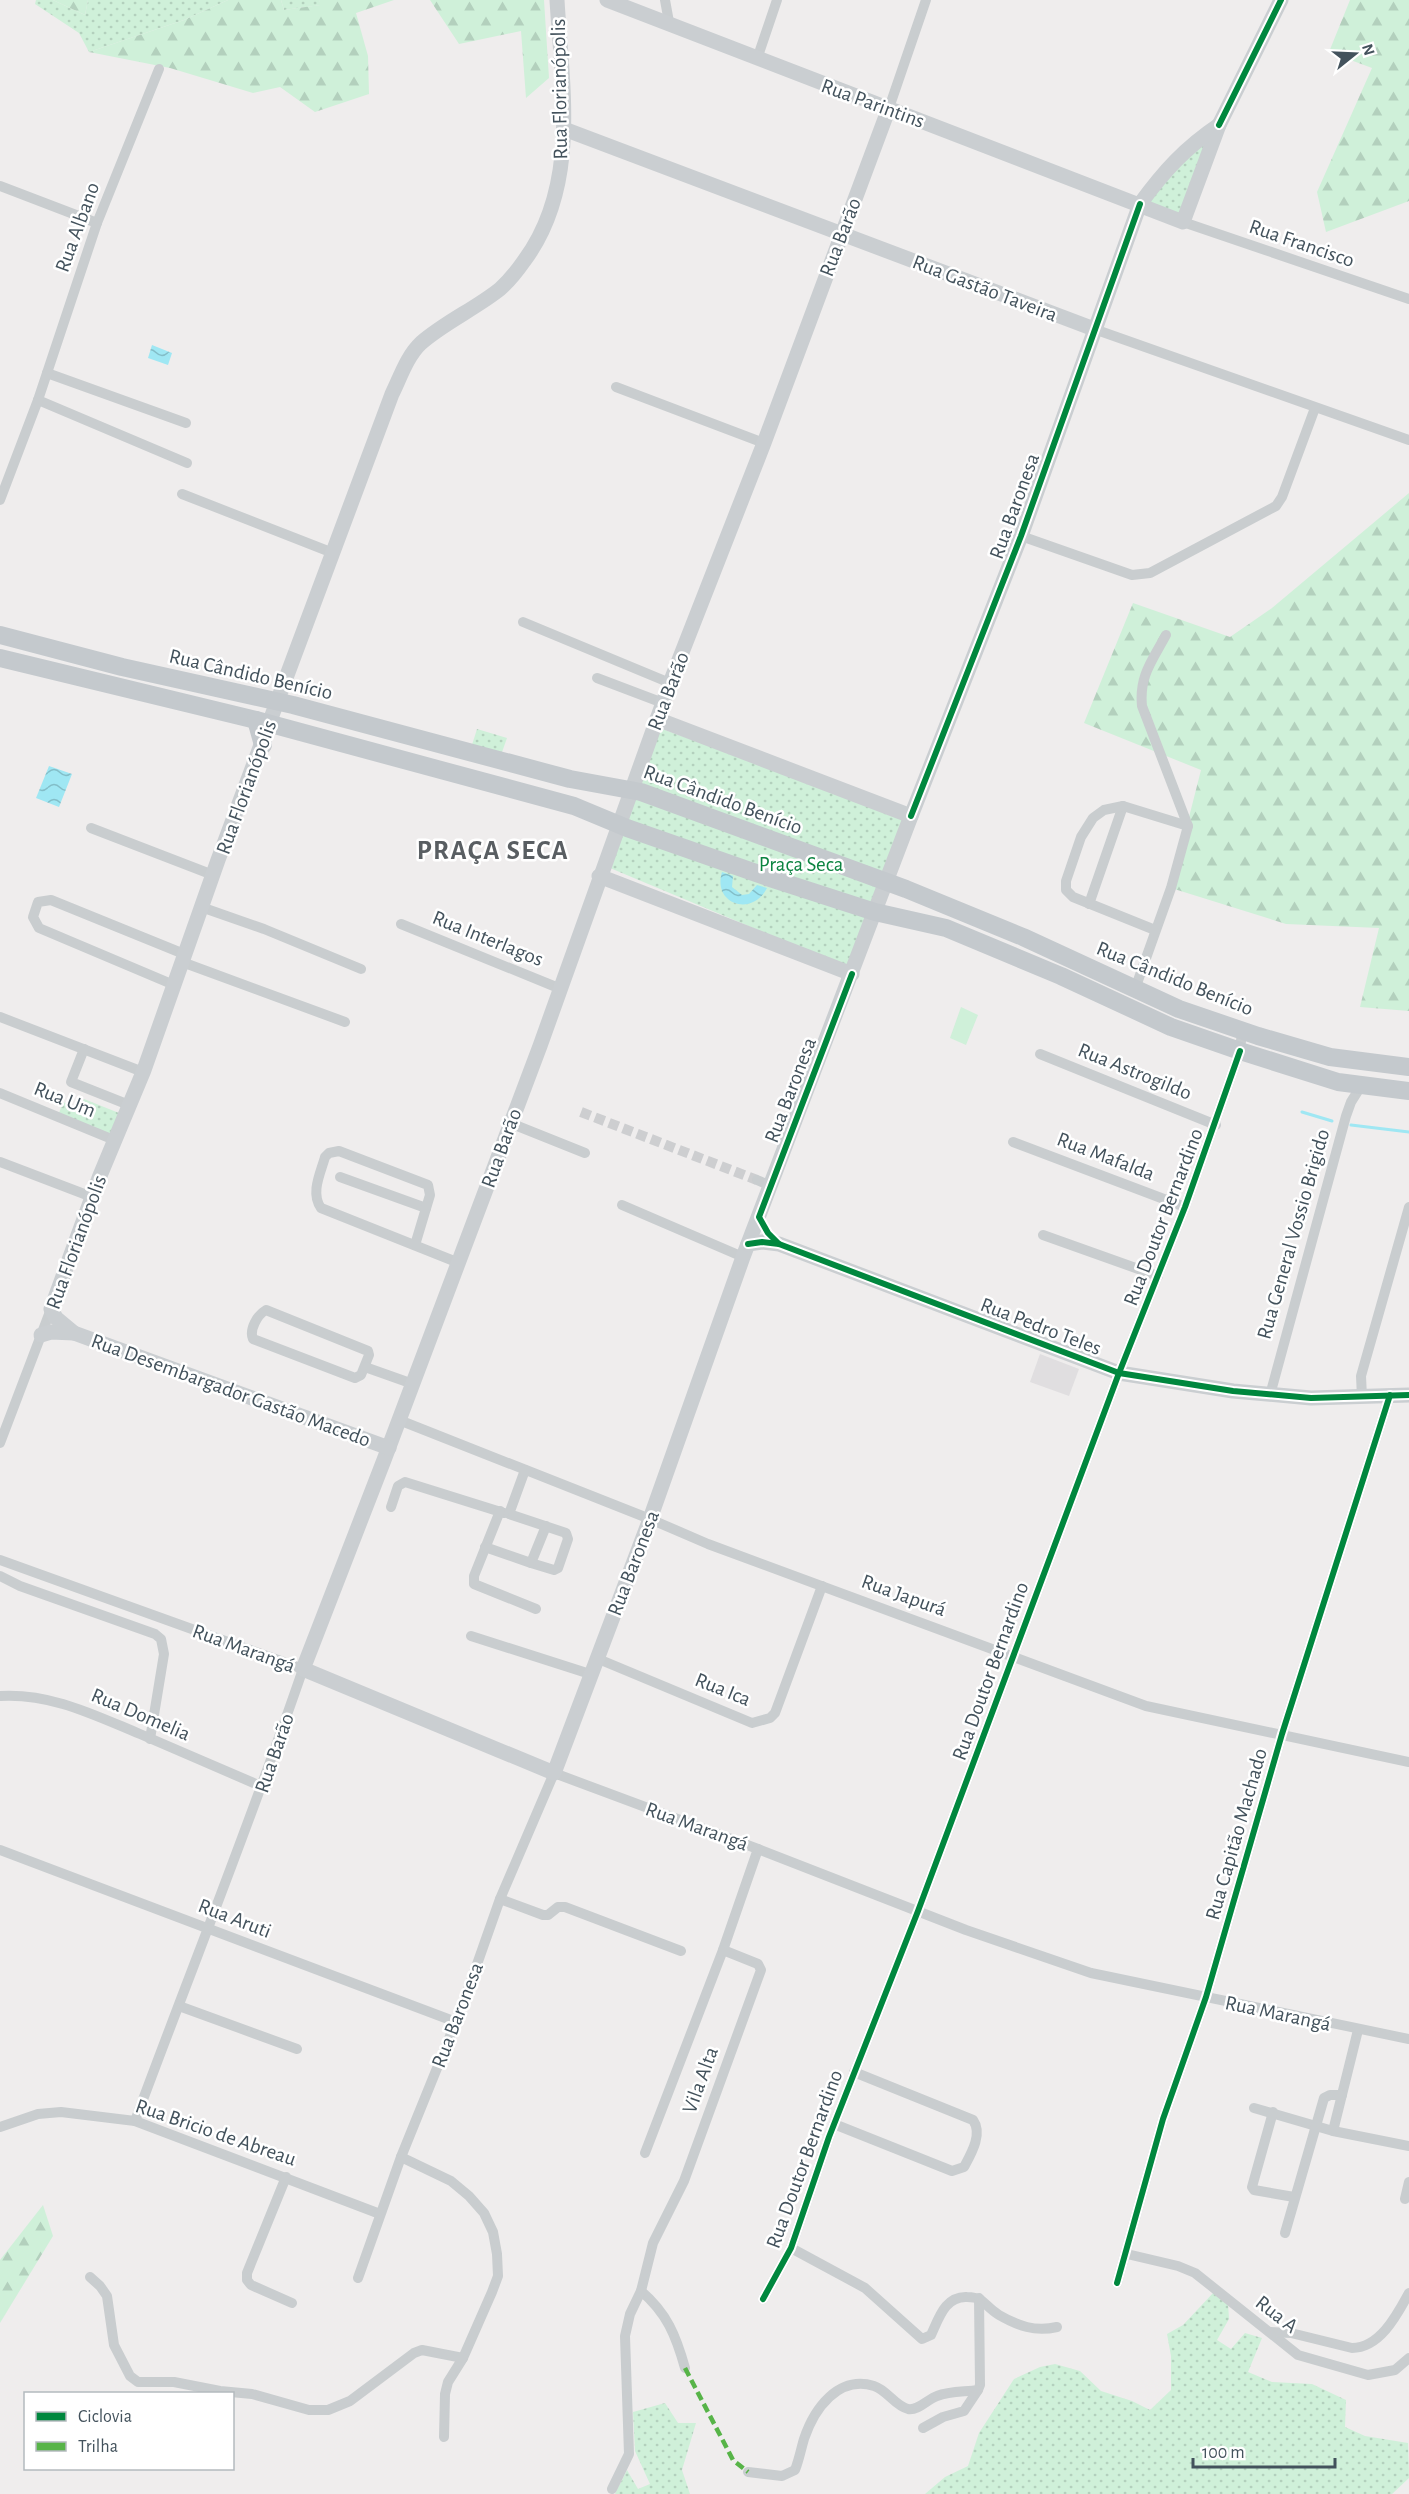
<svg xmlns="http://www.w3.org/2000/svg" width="1409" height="2494" font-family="'Alegreya Sans',sans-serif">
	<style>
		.education { fill: #e0dee0 }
		.grass { fill: url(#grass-dots) }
		.forest { fill: url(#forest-firs) }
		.garden { fill: #cff0d9 }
		.water { fill: url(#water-waves) }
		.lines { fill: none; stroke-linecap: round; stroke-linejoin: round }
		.stream { stroke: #9fe7f3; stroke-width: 3 }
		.street-tunnel { stroke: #cdced0; stroke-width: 10; stroke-dasharray: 10 5; stroke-linecap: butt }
		.street { stroke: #c9cdcf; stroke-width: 10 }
		.secondary { stroke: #caced1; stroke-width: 15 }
		.primary { stroke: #c4c9cd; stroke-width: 18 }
		.quiet { stroke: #57b448; stroke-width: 4.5; stroke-dasharray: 9 4.5; stroke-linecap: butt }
		.cycleway-casing { stroke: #fff; stroke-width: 10 }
		.cycleway { stroke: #00873e; stroke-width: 6 }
		.labels { text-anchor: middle; stroke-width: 5; stroke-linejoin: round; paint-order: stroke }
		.street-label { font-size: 21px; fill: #43525c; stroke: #fff }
		.park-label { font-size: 21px; fill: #0d8441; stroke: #fff }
		.district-label { font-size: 27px; font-weight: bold; letter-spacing: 1.5px; fill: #595e62; stroke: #fff }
	</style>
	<defs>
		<pattern id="grass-dots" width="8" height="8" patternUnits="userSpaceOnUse" patternTransform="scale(1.5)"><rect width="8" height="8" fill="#cff0d9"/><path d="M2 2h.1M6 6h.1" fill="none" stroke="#b3d0bd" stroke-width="1.8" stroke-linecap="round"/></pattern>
		<pattern id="forest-firs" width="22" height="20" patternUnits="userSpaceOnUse" patternTransform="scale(1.5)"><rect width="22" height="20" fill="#cff0d9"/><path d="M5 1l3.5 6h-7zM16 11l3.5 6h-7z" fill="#b3d0bd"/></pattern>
		<pattern id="water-waves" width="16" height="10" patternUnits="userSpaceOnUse" patternTransform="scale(1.5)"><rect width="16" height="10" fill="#9fe7f3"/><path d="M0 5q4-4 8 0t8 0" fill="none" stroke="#83bec8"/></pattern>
	</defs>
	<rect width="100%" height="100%" fill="#efeded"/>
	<!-- education -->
	<path class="education" d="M 1040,1354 L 1079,1369 L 1069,1396 L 1030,1382 Z"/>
	<!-- grass -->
	<g class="grass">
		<path d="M 36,0 L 53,0 L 85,15 L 88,0 L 228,0 L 184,20 L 89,52 L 79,33 L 35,4 Z"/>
		<path d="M 281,0 L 319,0 L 321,5 L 284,10 Z"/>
		<path d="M 1219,125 L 1183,222 L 1140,204 Z"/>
		<path d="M 657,727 L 905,818 L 849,968 L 610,868 Z"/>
		<path d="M 477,729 L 507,738 L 501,755 L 471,748 Z"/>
		<path d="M 84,1099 L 124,1115 L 115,1137 L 58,1116 L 63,1102 L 79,1109 Z"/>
		<path d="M 1214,2292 L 1228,2303 L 1229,2319 L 1217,2340 L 1231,2349 L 1245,2333 L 1262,2338 L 1248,2372 L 1272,2382 L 1312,2384 L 1346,2400 L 1345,2427 L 1365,2436 L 1408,2443 L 1409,2478 L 1392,2494 L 925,2494 L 945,2477 L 968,2466 L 979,2433 L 1014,2379 L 1040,2367 L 1055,2364 L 1080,2371 L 1101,2391 L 1132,2401 L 1150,2410 L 1171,2390 L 1171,2356 L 1167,2334 L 1183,2325 Z"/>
		<path d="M 665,2403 L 678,2423 L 696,2423 L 682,2470 L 690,2494 L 615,2494 L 627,2470 L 638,2489 L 650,2484 L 635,2451 L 633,2412 Z"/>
	</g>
	<!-- forest -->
	<g class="forest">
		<path d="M 53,0 L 88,0 L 85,15 Z"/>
		<path d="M 228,0 L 281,0 L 284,10 L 320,5 L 319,0 L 394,0 L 356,13 L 368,56 L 369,94 L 315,112 L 280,87 L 253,93 L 170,68 L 89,52 L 184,20 Z"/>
		<path d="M 430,0 L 544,0 L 549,78 L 526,98 L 521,31 L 459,44 Z"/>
		<path d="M 1350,0 L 1409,0 L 1409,201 L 1326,232 L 1317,192 L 1372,68 L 1329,52 Z"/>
		<path d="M 1409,493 L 1409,1011 L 1360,1007 L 1379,928 L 1286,924 L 1171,888 L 1201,770 L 1084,723 L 1133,603 L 1230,637 L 1272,608 Z"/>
		<path d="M 43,2205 L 53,2236 L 0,2323 L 0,2260 Z"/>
	</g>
	<!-- garden -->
	<path class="garden" d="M 961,1007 L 978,1015 L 966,1045 L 950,1038 Z"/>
	<!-- water -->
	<g class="water">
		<path d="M 152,345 L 172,353 L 168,365 L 148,358 Z"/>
		<path d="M 49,766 L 72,774 L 59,807 L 36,798 Z"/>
		<path d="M 722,872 L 733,876 L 732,887 L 742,895 L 749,894 L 757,885 L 767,888 C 753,917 712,905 722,872 Z"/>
	</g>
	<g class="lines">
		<!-- stream -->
		<g class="stream">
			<path d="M 1302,1112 L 1332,1121"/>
			<path d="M 1351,1125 L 1409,1132"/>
		</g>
		<!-- street-tunnel -->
		<path class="street-tunnel" d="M 581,1112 L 757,1180"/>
		<!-- street -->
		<g class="street">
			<path d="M 665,0 L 669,22"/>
			<path d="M 757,59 L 777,0"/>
			<path d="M 889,108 L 926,0"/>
			<path d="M 0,186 L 97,223"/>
			<path d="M 1183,222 L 1409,299"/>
			<path d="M 1094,329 L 1409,440"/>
			<path d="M 47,373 L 186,423"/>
			<path d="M 616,387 L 764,443"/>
			<path d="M 38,400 L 187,463"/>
			<path d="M 182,494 L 333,553"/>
			<path d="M 0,500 L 38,400 L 97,223 L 159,69"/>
			<path d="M 1021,536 L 1132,575 L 1150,573 L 1276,506 L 1282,497 L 1315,408"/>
			<path d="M 523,622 L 670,683"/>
			<path d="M 597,678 L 663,703"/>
			<path d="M 91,828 L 213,875"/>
			<path d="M 1089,904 L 1123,806"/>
			<path d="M 201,907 L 264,929 L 361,969"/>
			<path d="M 401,924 L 561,989"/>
			<path d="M 1155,930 L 1073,897 L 1066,890 L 1066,881 L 1081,837 L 1093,818 L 1104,810 L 1123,806 L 1188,826"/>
			<path d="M 182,962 L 345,1022"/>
			<path d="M 174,985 L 39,928 L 33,917 L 38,902 L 51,900 L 184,954"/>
			<path d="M 1135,989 L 1171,888 L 1188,826 L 1142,706 C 1139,676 1152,661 1166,635"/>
			<path d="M 0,1017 L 143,1072"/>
			<path d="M 84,1049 L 71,1082 L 129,1105"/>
			<path d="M 1040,1054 L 1216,1125"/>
			<path d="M 0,1093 L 114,1140"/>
			<path d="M 510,1123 L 585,1153"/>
			<path d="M 1013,1142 L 1185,1207"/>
			<path d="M 0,1162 L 92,1197"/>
			<path d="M 340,1177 L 426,1208"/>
			<path d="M 757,1180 L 771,1186"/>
			<path d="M 622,1205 L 743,1257"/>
			<path d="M 1043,1235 L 1158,1276"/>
			<path d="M 415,1245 L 430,1195 L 428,1185 L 339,1151 L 329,1153 L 325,1157 C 321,1172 310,1193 321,1208 L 459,1263"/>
			<path d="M 266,1310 L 368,1351 L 369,1355 L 361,1375 L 355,1378 L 253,1339 C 249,1330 257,1315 266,1310 Z"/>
			<path d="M 365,1367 L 413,1384"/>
			<path d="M 1270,1395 L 1346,1116 L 1351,1102 L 1361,1086"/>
			<path d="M 1362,1397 L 1361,1376 L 1409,1207"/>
			<path d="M 399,1420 L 650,1519 L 708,1544 L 1146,1706 L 1409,1762"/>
			<path d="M 0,1443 L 51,1309"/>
			<path d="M 525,1470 L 509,1514 L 566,1533 L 568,1539 L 558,1568 L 554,1570 L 531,1563 L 546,1526"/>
			<path d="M 391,1507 L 398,1486 L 405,1482 L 504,1513"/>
			<path d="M 500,1511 L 474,1576 L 474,1584 L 536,1609"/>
			<path d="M 485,1547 L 531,1563"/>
			<path d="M 0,1560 L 303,1669 C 251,1821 191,1970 135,2121"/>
			<path d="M 0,1576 L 20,1586 L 155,1634 L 161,1639 L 164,1654 L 150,1739"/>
			<path d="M 471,1636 L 590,1674"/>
			<path d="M 596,1658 L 752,1723 L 770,1718 L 775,1713 L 822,1586"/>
			<path d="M 0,1696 C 51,1693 94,1715 140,1734 C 181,1752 222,1769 263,1787"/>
			<path d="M 0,1850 L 456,2022"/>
			<path d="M 500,1899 L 543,1915 L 548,1915 L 558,1907 L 565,1907 L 681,1951"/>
			<path d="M 179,2006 L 297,2049"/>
			<path d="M 1254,2108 L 1333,2131 L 1409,2146"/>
			<path d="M 1273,2112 L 1252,2187 L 1254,2190 L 1294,2197"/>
			<path d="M 834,2124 L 952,2171 L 964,2167 C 971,2154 983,2134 973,2120 L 854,2072"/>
			<path d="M 0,2127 L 38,2114 L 61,2112 L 135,2121 L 380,2214"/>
			<path d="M 1333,2131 L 1358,2030"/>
			<path d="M 645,2153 L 723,1950 L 758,1849"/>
			<path d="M 401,2157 L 451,2181 L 469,2196 L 484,2213 L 493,2232 L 497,2254 L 498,2276 L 492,2292 L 463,2358 L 448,2382 L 445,2394 L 444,2437"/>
			<path d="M 286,2177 L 247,2273 L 247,2280 L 251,2285 L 292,2303"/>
			<path d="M 1405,2199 L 1409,2182"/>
			<path d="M 1285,2233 L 1324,2098 L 1330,2095 L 1342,2095"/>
			<path d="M 791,2248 L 865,2288 L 922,2339 L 931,2335 C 939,2318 945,2296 967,2297 C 972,2297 977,2298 981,2300 C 987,2305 992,2311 999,2315 C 1018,2326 1035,2332 1057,2327"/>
			<path d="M 1127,2254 L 1178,2266 L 1195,2273 L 1298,2355 L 1368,2375 L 1395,2370 L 1409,2358"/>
			<path d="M 90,2277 L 100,2286 L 107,2296 L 114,2345 L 130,2376 L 138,2382 L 174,2382 L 220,2391 L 252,2394 L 309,2410 L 328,2410 L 350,2401 L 414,2353 L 422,2350 L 463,2358"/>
			<path d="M 358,2278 L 401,2157 L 463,2004 L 500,1899 L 554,1773 L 758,1849 L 966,1930 L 1091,1973 L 1409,2039"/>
			<path d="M 1117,2283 L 1163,2119 L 1206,1997 L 1282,1734 L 1390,1395"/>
			<path d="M 641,2291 C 667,2313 676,2336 685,2368"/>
			<path d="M 763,2299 L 791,2248 L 829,2137 L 918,1911 L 1119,1373 L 1185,1207 L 1240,1051 L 1242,1031"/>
			<path d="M 1270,2332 L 1291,2333 L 1352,2348 C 1380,2348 1397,2315 1409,2293"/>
			<path d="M 923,2428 L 943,2417 L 964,2411 L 978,2390"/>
			<path d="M 748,2472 L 782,2476 L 795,2470 C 799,2460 801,2449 804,2439 C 814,2409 838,2375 874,2386 C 887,2390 895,2406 908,2409 C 918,2411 928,2399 937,2396 C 950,2391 965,2392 978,2390 L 980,2385 L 979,2298"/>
			<path d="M 612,2489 L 629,2454 L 625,2336 L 630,2314 L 641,2291 L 653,2243 L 684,2181 L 761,1970 L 758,1964 L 723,1950"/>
		</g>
		<!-- secondary -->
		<g class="secondary">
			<path d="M 607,0 L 1183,222 L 1219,125 L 1281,0"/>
			<path d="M 889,108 L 764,443 L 670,683 L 540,1046 L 384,1460 L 303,1669 L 554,1773 L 650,1519 L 743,1257 L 911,816 L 1021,536 L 1140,204 C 1164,171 1185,148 1219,125"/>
			<path d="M 564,129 L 1094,329"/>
			<path d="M 657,719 L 911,816"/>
			<path d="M 599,876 L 852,974"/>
			<path d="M 748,1244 L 762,1242 L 779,1244 L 1119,1373 L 1233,1391 L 1311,1398 L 1409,1395"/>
			<path d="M 41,1335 L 51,1332 L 74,1333"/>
			<path d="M 389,1448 L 74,1333 L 56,1318 L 51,1309 L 99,1178 L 144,1070 L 218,860 L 392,394 C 400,378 407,356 421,343 C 445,322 475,309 500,289 C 509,281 517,271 524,261 C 580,186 562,87 557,0"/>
		</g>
		<!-- primary -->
		<g class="primary">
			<path d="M 0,635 L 122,667 L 293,705 L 570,779 L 641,792 L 906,889 L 1023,937 L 1179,1009 L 1258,1036 L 1330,1057 L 1409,1067"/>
			<path d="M 0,658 L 256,720 L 574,806 L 627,828 L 776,880 L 875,912 L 946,928 L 1061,976 L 1171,1027 L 1240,1051 L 1338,1082 L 1409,1091"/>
			<path d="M 256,720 L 263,745"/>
		</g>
		<!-- quiet -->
		<path class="quiet" d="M 685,2368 L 733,2460 L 748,2472"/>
		<defs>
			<g id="cycleway">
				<path d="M 1219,125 L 1281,0"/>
				<path d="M 911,816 L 1021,536 L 1140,204"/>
				<path d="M 748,1244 L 762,1242 L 779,1244 L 1119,1373 L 1233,1391 L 1311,1398 L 1409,1395"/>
				<path d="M 779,1244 L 768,1233 L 759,1217 L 852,974"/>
				<path d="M 1117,2283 L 1163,2119 L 1206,1997 L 1282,1734 L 1390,1395"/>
				<path d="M 763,2299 L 791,2248 L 829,2137 L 918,1911 L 1119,1373 L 1185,1207 L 1240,1051"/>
			</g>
		</defs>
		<!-- cycleway casing -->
		<use href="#cycleway" class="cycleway-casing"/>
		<!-- cycleway -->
		<use href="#cycleway" class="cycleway"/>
	</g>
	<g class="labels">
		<!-- street labels -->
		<g class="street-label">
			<text transform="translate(559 89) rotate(-91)" y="7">Rua Florianópolis</text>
			<text transform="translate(873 103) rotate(20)" y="7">Rua Parintins</text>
			<text transform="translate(77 227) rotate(-70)" y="7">Rua Albano</text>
			<text transform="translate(840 237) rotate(-69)" y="7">Rua Barão</text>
			<text transform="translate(1302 243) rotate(19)" y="7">Rua Francisco</text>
			<text transform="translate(985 288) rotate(21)" y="7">Rua Gastão Taveira</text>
			<text transform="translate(1014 506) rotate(-70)" y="7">Rua Baronesa</text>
			<text transform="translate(251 674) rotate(13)" y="7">Rua Cândido Benício</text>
			<text transform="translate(668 691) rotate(-69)" y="7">Rua Barão</text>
			<text transform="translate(246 787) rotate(-70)" y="7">Rua Florianópolis</text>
			<text transform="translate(723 799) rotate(20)" y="7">Rua Cândido Benício</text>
			<text transform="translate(488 938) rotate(22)" y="7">Rua Interlagos</text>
			<text transform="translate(1175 978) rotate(22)" y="7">Rua Cândido Benício</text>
			<text transform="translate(1135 1071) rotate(22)" y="7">Rua Astrogildo</text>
			<text transform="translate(790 1090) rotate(-69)" y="7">Rua Baronesa</text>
			<text transform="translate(65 1099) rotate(22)" y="7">Rua Um</text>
			<text transform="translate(501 1148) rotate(-70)" y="7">Rua Barão</text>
			<text transform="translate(1106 1156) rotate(21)" y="7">Rua Mafalda</text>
			<text transform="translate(1163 1217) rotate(-69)" y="7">Rua Doutor Bernardino</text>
			<text transform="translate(1293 1234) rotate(-74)" y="7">Rua General Vossio Brigido</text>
			<text transform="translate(76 1242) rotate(-70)" y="7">Rua Florianópolis</text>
			<text transform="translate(1041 1326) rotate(21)" y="7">Rua Pedro Teles</text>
			<text transform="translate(231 1390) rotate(20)" y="7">Rua Desembargador Gastão Macedo</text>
			<text transform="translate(633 1563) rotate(-69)" y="7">Rua Baronesa</text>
			<text transform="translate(904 1595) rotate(20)" y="7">Rua Japurá</text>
			<text transform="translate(244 1648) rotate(20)" y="7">Rua Marangá</text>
			<text transform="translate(990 1671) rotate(-70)" y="7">Rua Doutor Bernardino</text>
			<text transform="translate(723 1689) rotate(22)" y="7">Rua Ica</text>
			<text transform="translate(141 1714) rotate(23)" y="7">Rua Domelia</text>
			<text transform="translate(274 1753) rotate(-71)" y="7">Rua Barão</text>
			<text transform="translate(697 1826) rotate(20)" y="7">Rua Marangá</text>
			<text transform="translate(1236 1834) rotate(-74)" y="7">Rua Capitão Machado</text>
			<text transform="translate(235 1918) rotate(21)" y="7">Rua Aruti</text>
			<text transform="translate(1278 2013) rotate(12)" y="7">Rua Marangá</text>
			<text transform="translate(457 2015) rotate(-69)" y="7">Rua Baronesa</text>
			<text transform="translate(700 2080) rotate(-70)" y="7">Vila Alta</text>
			<text transform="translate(216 2132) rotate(19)" y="7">Rua Bricio de Abreau</text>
			<text transform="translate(804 2159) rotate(-70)" y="7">Rua Doutor Bernardino</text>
			<text transform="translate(1277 2314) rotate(38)" y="7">Rua A</text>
		</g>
		<!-- park labels -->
		<g class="park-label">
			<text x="801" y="871">Praça Seca</text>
		</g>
		<!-- district labels -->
		<g class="district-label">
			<text x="493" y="859">PRAÇA SECA</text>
		</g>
	</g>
	<!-- legend -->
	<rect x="24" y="2392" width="210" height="78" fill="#ffffff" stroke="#b4babe" stroke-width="1.5"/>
	<rect x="36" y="2412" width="30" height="9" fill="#00873e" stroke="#b4babe" stroke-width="1.5"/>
	<text x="78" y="2422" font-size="18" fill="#43525c">Ciclovia</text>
	<rect x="36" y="2442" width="30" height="9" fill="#57b448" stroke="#b4babe" stroke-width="1.5"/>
	<text x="78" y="2452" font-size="18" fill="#43525c">Trilha</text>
	<!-- north arrow -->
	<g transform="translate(1355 54) rotate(72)" stroke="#ffffff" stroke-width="4.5" paint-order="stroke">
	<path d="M0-4.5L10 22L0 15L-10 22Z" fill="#43525c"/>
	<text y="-9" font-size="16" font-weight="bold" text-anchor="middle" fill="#43525c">N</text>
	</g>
	<!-- scale -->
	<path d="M1193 2458v9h142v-9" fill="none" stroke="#43525c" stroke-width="3"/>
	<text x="1202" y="2458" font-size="18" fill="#43525c" stroke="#ffffff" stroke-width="4.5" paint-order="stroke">100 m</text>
</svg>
